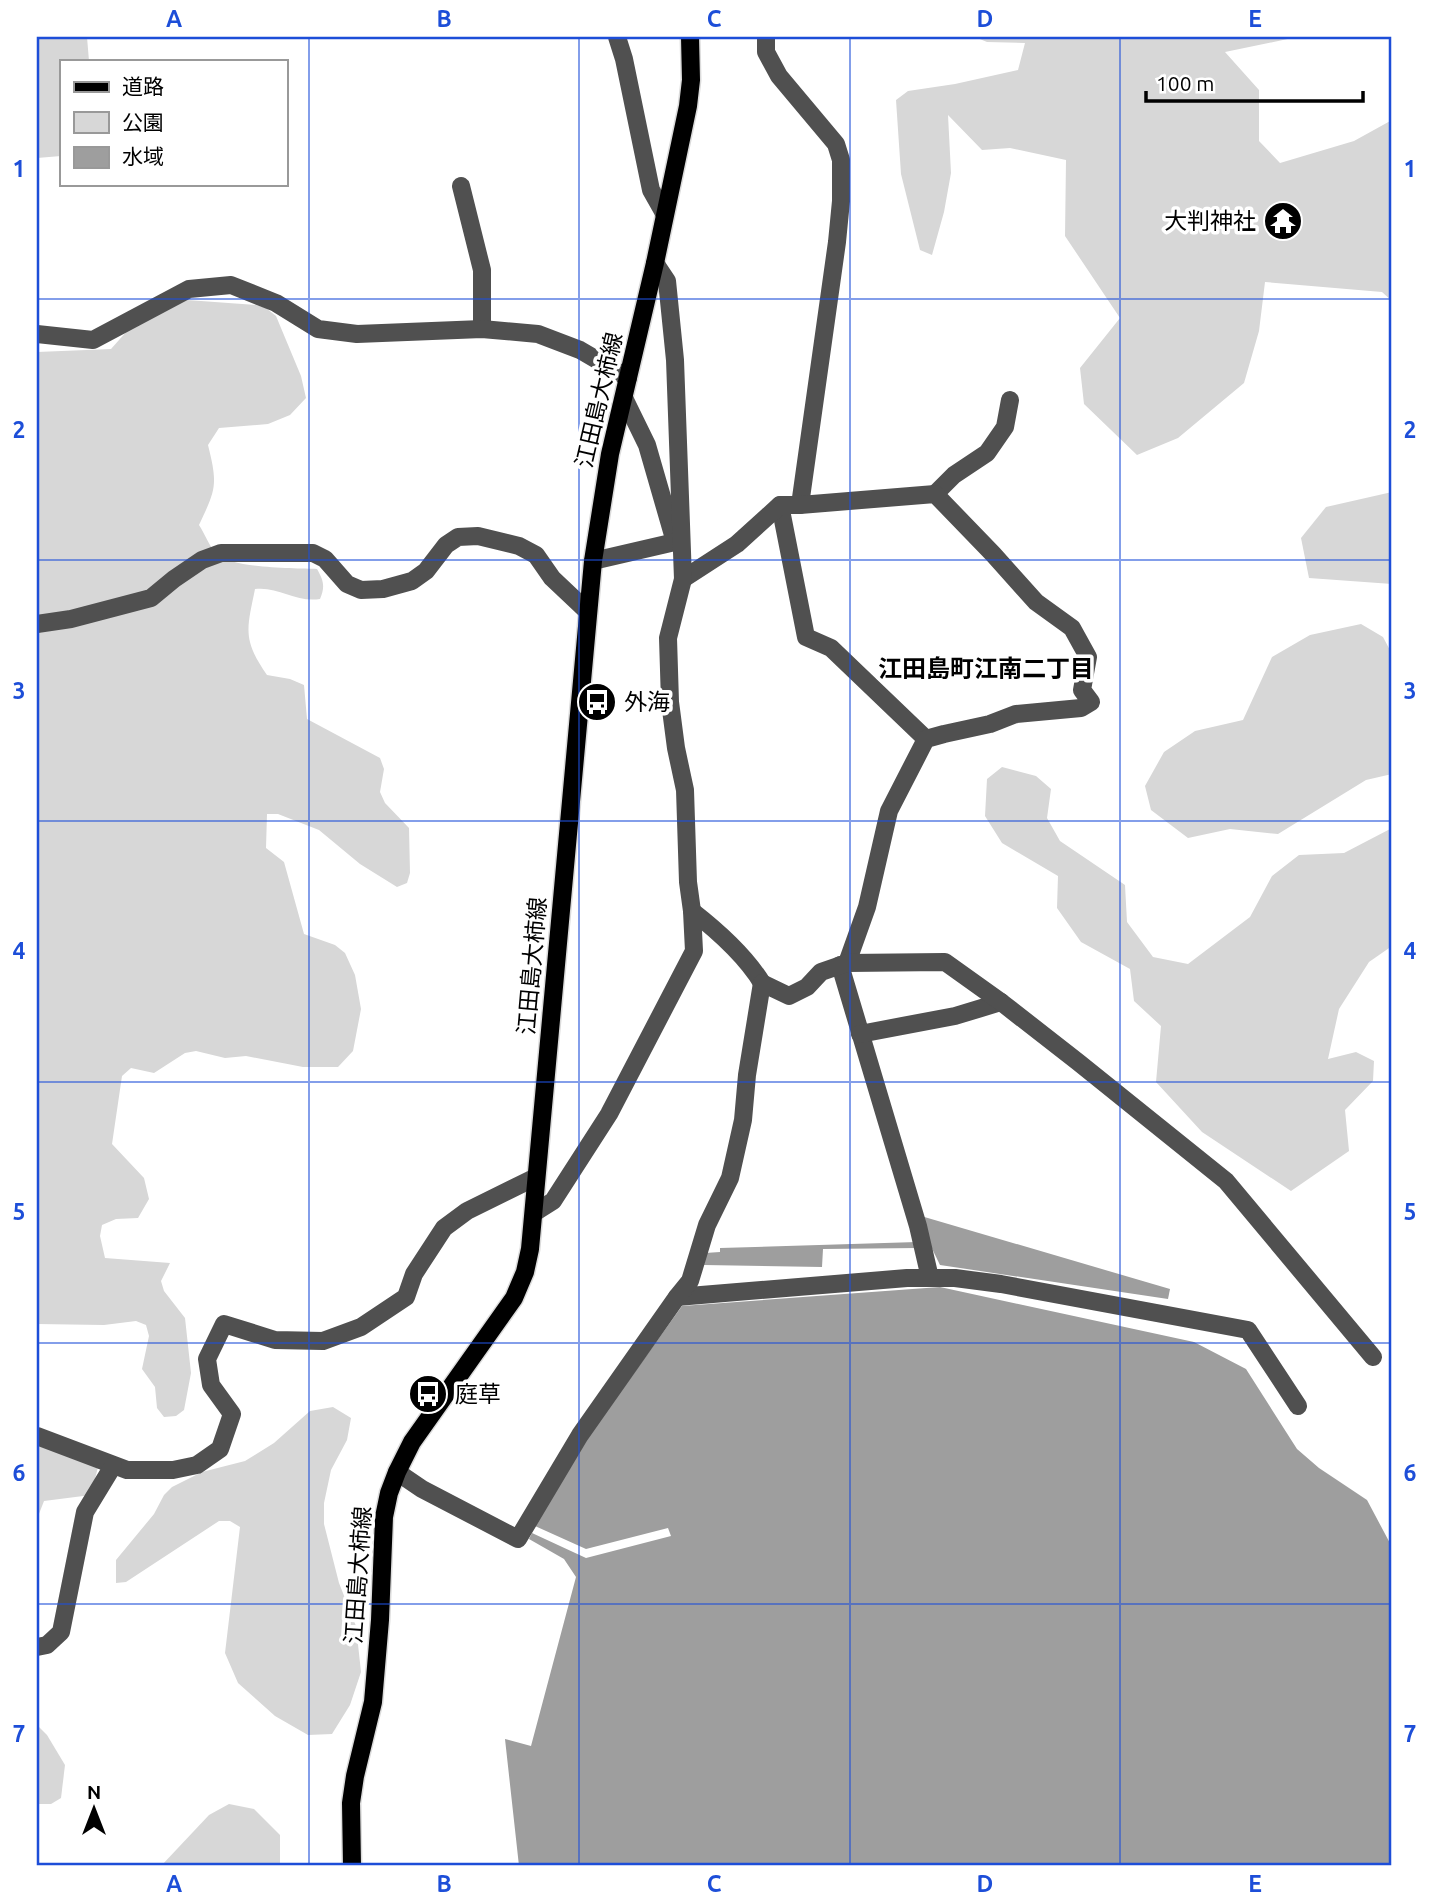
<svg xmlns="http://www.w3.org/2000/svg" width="1429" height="1903" font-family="Ubuntu,'Noto Sans JP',sans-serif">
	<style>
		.green { fill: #d7d7d7 }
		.water { fill: #9e9e9e }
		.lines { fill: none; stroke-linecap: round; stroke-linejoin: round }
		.major-casing { stroke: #dbdbdb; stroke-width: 21 }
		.minor { stroke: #505050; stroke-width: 18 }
		.major { stroke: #000; stroke-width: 18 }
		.grid { fill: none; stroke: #1d4ed8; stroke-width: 2; stroke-opacity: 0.55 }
		.labels { text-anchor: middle; stroke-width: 7; stroke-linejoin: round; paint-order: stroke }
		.poi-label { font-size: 23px; fill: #000; stroke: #fff; text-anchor: start }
		.street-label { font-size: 23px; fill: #000; stroke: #fff }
		.neighbourhood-label { font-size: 24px; font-weight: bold; fill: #000; stroke: #fff }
		.neatline { fill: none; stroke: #1d4ed8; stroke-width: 2.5 }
		.grid-label { font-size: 23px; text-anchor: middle; font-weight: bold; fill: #1d4ed8 }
	</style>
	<rect width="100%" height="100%" fill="#fff"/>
	<!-- green -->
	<g class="green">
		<path d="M 37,37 L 87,37 L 89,61 L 61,61 L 61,156 L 37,158 Z"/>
		<path d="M 975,37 L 1297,37 L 1225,52 L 1259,90 L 1259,141 L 1280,163 L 1354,141 L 1392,120 L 1392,301 L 1382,292 L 1265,282 L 1259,331 L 1244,383 L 1178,438 L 1137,455 L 1084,404 L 1080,368 L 1120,318 L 1065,236 L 1066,160 L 1010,148 L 982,150 L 948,115 L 951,173 L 944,212 L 932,255 L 920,250 L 901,174 L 896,100 L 908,91 L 955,84 L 1018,70 L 1025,43 L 987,42 Z"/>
		<path d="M 187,300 L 256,305 L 266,308 L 276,316 L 301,376 L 306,398 L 290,415 L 268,424 L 219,428 L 208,445 C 218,485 216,489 199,525 C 205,534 209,546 216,553 C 231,569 295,568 317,569 C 324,581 325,587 320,599 C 297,603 278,586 255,589 C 247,629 242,639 267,675 L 290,679 L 304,685 L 307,719 L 380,758 L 384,769 L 380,792 L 385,803 L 409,828 L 410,873 L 407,883 L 397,887 L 360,864 L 319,830 L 278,814 L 267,814 L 266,848 L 284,862 L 304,934 L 335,945 L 345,953 L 355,975 L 361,1009 L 353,1051 L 338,1067 L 303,1067 L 246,1056 L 225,1058 L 196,1051 L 185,1053 L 154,1073 L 131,1068 L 122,1076 L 112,1144 L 144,1178 L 149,1199 L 138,1218 L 116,1219 L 102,1225 L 100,1236 L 105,1258 L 170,1263 L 161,1281 L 164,1291 L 185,1318 L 191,1373 L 184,1410 L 176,1416 L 164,1417 L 157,1408 L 155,1387 L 142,1369 L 149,1336 L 146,1325 L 136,1321 L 104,1325 L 37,1324 L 37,352 L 111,349 L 135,322 Z"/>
		<path d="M 1392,492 L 1392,584 L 1309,578 L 1301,538 L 1326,507 Z"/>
		<path d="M 1361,624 L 1383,637 L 1392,654 L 1392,774 L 1366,780 L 1278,834 L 1230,829 L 1188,838 L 1151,810 L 1145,786 L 1164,752 L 1195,731 L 1243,720 L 1272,657 L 1310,635 Z"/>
		<path d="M 1002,767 L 1036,776 L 1051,789 L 1047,818 L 1060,841 L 1125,885 L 1127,922 L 1153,957 L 1188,964 L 1250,917 L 1272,876 L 1299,855 L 1344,853 L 1392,828 L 1392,946 L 1369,962 L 1339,1009 L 1328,1059 L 1356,1052 L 1374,1061 L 1373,1081 L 1345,1110 L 1349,1151 L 1291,1191 L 1202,1132 L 1156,1082 L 1161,1026 L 1134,1001 L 1130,969 L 1081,942 L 1057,908 L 1058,876 L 1002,843 L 985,816 L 987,779 Z"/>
		<path d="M 333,1407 L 351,1418 L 347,1440 L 331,1470 L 324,1503 L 324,1524 L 339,1583 L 356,1626 L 361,1672 L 350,1705 L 332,1734 L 308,1735 L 275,1716 L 238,1683 L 225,1653 L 240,1527 L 230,1521 L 219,1521 L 126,1582 L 116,1583 L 116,1560 L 154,1514 L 164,1495 L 172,1487 L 202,1472 L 245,1461 L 274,1443 L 310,1411 Z"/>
		<path d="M 37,1443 L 98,1467 L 91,1495 L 44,1501 L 37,1519 Z"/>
		<path d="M 37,1725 L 47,1735 L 65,1765 L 61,1798 L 51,1804 L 37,1804 Z"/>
		<path d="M 229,1804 L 254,1809 L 280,1835 L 280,1866 L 161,1866 L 209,1815 Z"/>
	</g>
	<!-- water -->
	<g class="water">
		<path d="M 921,1216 L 1170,1289 L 1168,1299 L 940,1265 L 922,1228 Z"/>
		<path d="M 917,1242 L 918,1248 L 823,1249 L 822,1267 L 704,1265 L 705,1253 L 720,1252 L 720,1248 Z"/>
		<path d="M 940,1287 L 1194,1342 L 1246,1369 L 1297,1449 L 1319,1468 L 1367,1500 L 1392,1547 L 1392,1866 L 519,1866 L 505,1739 L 531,1746 L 576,1577 L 564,1559 L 529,1539 L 532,1533 L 586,1558 L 671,1536 L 668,1528 L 586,1549 L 535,1526 L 588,1437 L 682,1306 Z"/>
	</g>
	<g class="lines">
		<defs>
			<path id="major" d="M 352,1866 L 351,1803 L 355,1776 L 373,1702 L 380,1620 L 384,1517 L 389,1493 L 397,1472 L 412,1442 L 514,1298 L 525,1272 L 530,1249 L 593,561 L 610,454 L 655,263 L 688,106 L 691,80 L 690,37"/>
		</defs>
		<!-- major casing -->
		<use href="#major" class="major-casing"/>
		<!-- minor -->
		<g class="minor">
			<path d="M 617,37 L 624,59 L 651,190 L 664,213"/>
			<path d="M 766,37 L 766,52 L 779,76 L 836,144 L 841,160 L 841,201 L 837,242 L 800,505"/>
			<path d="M 461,186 L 482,270 L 482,329"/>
			<path d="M 37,334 L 93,340 L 189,289 L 231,285 L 276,303 L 318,329 L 357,334 L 482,329 L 538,334 L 580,350 L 628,378"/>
			<path d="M 624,398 L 647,445 L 675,542"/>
			<path d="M 935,494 L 954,475 L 987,453 L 1005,427 L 1010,400"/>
			<path d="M 780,505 L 806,637 L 831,648 L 926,739"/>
			<path d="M 593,561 L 675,542 L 681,542"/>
			<path d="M 683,579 L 737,544 L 780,505 L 800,505 L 935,494 L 993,554 L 1036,602 L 1072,628 L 1088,657 L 1082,690 L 1091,702 L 1081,708 L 1016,714 L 990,724 L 944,734 L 926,739 L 889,811 L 867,907 L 847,963"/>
			<path d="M 37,624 L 71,619 L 151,598 L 174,579 L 202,560 L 221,553 L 313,553 L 325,559 L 347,584 L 361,590 L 383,589 L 412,581 L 426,571 L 446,545 L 458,537 L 478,536 L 519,546 L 536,555 L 552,578 L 588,612"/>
			<path d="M 692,911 C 719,932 745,955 762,983"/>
			<path d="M 840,965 L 918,1226 L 930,1278"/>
			<path d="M 860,1034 L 955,1016 L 1001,1002"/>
			<path d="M 534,1213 L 553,1201 L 609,1114 L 694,951 L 692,911 L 688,882 L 685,790 L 676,748 L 670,702 L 668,638 L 683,579 L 675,360 L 667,281 L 655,263"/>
			<path d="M 677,1297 L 907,1278 L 955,1278 L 1001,1284 L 1248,1330 L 1298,1406"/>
			<path d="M 37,1436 L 127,1470 L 173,1470 L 197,1465 L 220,1449 L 232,1414 L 211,1385 L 207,1359 L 224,1324 L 275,1340 L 323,1341 L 361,1327 L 406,1297 L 414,1274 L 444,1228 L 467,1211 L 536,1177"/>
			<path d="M 397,1472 L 422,1489 L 518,1539 L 580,1435 L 677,1297 L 690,1281 L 707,1225 L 730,1178 L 743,1120 L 747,1075 L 762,983 L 789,996 L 807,987 L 821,972 L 847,963 L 945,962 L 1001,1002 L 1078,1062 L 1226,1181 L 1373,1357"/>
			<path d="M 37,1647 L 47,1645 L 61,1632 L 85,1512 L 113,1466"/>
		</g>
		<!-- major -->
		<use href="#major" class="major"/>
	</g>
	<!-- grid -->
	<path class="grid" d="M 309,37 L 309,1866M 579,37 L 579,1866M 850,37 L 850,1866M 1120,37 L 1120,1866M 37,299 L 1392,299M 37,560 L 1392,560M 37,821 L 1392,821M 37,1082 L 1392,1082M 37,1343 L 1392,1343M 37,1604 L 1392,1604"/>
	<!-- icons -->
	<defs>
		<symbol id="temple-disc" viewBox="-11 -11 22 22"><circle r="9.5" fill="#000" stroke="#fff"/><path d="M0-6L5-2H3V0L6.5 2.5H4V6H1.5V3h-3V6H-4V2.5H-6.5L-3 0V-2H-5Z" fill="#fff"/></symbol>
		<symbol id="bus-disc" viewBox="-11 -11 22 22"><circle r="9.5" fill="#000" stroke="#fff"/><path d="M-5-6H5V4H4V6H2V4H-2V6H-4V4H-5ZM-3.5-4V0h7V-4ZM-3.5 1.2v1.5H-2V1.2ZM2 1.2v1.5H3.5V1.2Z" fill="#fff"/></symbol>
	</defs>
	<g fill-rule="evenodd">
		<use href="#temple-disc" x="1261" y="199" width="44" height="44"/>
		<use href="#bus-disc" x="575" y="680" width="44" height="44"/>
		<use href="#bus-disc" x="406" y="1372" width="44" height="44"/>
	</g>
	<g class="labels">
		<!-- poi labels -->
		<g class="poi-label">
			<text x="1256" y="229" text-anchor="end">大判神社</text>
			<text x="624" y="710">外海</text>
			<text x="455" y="1402">庭草</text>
		</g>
		<!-- street labels -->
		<g class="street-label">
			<text transform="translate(599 400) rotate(-77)" y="8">江田島大柿線</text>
			<text transform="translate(532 966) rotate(-85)" y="8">江田島大柿線</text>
			<text transform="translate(358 1575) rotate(-86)" y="8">江田島大柿線</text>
		</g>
		<!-- neighbourhood labels -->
		<g class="neighbourhood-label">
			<text x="986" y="677">江田島町江南二丁目</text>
		</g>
	</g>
	<!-- border -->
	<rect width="1429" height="1903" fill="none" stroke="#ffffff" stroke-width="77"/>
	<!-- legend -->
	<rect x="60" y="60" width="228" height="126" fill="#ffffff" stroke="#999999" stroke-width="2"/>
	<rect x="74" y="82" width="35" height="10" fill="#000000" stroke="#999999" stroke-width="2"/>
	<text x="122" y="94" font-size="21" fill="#000000">道路</text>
	<rect x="74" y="112" width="35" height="21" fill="#d7d7d7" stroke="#999999" stroke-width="2"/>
	<text x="122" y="130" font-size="21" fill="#000000">公園</text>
	<rect x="74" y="147" width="35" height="21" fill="#9e9e9e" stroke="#999999" stroke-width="2"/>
	<text x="122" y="164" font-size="21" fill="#000000">水域</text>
	<!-- north arrow -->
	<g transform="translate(94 1809)" stroke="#ffffff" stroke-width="5" paint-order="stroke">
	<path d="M0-5L12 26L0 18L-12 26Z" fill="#000000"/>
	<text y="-10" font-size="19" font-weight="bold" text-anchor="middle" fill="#000000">N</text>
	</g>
	<!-- scale -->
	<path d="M1146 91v10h217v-10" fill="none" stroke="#000000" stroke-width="3.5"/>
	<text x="1156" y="91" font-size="21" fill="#000000" stroke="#ffffff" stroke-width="5" paint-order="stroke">100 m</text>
	<rect x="38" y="38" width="1352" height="1826" class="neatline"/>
	<g class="grid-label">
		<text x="174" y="27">A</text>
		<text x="444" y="27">B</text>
		<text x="714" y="27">C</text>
		<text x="985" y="27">D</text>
		<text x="1255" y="27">E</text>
		<text x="19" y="177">1</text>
		<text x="1410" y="177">1</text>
		<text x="19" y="438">2</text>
		<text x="1410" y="438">2</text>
		<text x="19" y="699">3</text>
		<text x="1410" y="699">3</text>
		<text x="19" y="959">4</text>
		<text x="1410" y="959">4</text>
		<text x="19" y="1220">5</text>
		<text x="1410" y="1220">5</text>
		<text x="19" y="1481">6</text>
		<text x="1410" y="1481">6</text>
		<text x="19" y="1742">7</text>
		<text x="1410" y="1742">7</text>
		<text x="174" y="1892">A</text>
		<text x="444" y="1892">B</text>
		<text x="714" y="1892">C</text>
		<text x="985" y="1892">D</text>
		<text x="1255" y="1892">E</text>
	</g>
</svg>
